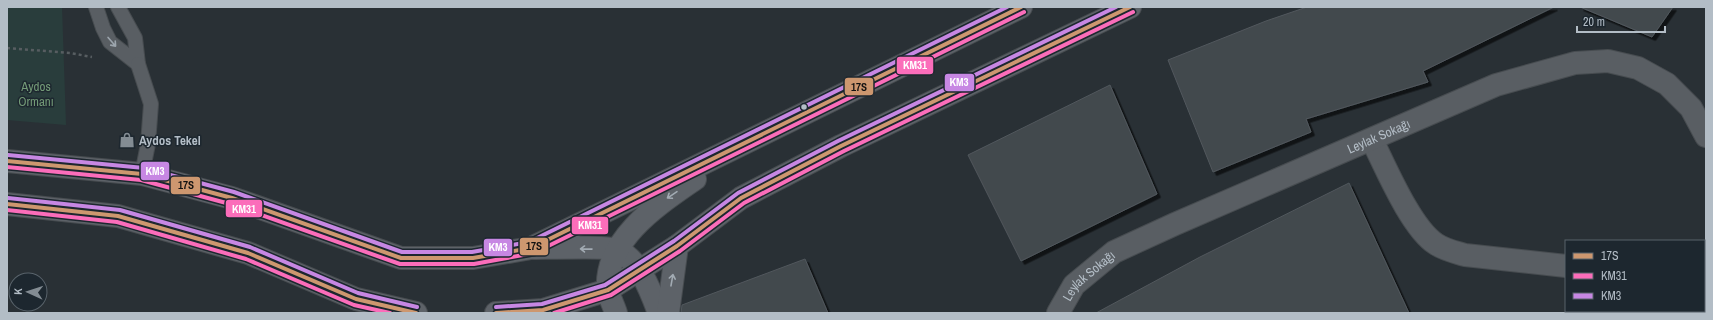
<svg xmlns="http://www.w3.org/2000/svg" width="1713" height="320" font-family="'Archivo Narrow',sans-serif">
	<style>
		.green { fill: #293d3c }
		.building { fill: #43484d; stroke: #51585d; filter: url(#shadow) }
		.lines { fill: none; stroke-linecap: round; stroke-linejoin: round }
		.service-casing { stroke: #474c50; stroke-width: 16 }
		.minor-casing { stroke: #474c50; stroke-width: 24 }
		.secondary-casing { stroke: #474c50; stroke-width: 24 }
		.path { stroke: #575d61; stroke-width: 2.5; stroke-dasharray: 3 3; stroke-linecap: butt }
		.service { stroke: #595e63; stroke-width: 14 }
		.minor { stroke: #595e63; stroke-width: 22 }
		.secondary { stroke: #5d6268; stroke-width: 22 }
		.bus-1-casing { stroke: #1d272f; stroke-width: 7 }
		.bus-2-casing { stroke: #1d272f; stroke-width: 7 }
		.bus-3-casing { stroke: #1d272f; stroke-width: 7 }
		.bus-1 { stroke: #cd976f; stroke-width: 4 }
		.bus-2 { stroke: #fb6dba; stroke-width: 4 }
		.bus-3 { stroke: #c787e3; stroke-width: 4 }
		.oneway { stroke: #9ca5ad }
		.oneway2 { stroke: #a2abb3 }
		.bus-dot { fill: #b3bdc6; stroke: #1d272f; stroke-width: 1.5 }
		.labels { text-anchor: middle; stroke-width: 3; stroke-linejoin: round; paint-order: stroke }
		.park-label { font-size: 13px; fill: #739a77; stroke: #1d272f }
		.street-label { font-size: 13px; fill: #b3bdc6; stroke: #1d272f }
		.poi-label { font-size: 13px; font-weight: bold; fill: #b3bdc6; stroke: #1d272f; text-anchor: start }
		.line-badge { stroke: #1d272f; stroke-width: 1.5 }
		.badge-label { font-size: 11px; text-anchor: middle; font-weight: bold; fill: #fff }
		.pale-badge-label { font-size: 11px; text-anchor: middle; font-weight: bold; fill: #111 }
	</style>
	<defs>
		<filter id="shadow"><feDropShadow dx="3.5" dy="3.5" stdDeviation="0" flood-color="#0009"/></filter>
	</defs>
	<rect width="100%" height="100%" fill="#293035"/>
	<!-- green -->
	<path class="green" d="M 7,7 L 62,7 L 66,125 L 7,120 Z"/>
	<!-- building -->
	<g class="building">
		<path d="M 1307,7 L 1554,7 L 1423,71 L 1428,82 L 1306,119 L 1311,132 L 1213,172 L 1168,60 L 1266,21 Z"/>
		<path d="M 1580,7 L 1673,7 L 1652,37 Z"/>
		<path d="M 1110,85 L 1157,194 L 1021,261 L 968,155 Z"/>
		<path d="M 1349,183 L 1409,313 L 1096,313 L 1200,257 Z"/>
		<path d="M 805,259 L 828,313 L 681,313 L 682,305 Z"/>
	</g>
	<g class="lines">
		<defs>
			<g id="service">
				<path d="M 96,7 L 103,28 L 110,42 L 138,64 L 135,38 L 118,7"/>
				<path d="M 138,64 L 151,104 L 148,144 L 142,174"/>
			</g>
			<g id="minor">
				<path d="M 1372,140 C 1386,168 1411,228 1436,244 C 1445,250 1455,252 1465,255 L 1566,266"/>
				<path d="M 1648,311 L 1650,313"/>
				<path id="s1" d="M 1058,313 L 1074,285 L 1114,252 L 1175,224 L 1496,85 L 1575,63 L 1608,61 L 1638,68 L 1667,84 L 1691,108 L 1706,136"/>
			</g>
			<g id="secondary">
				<path d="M 7,161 L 142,174 L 232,198 L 401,258 L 473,258 L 531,248 L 1021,7"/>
				<path d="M 7,204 L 118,216 L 248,253 L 356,299 L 416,313"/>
				<path d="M 534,248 C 547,248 610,246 617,250 C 640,260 651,292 659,313"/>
				<path d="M 496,313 L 543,310 L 608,290 L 677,246 L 741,198 L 841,146 L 1130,7"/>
				<path d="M 616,313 C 614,306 609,297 608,290 C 604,239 659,204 695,179"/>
				<path d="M 668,313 L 677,246"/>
			</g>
		</defs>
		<!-- service casing -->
		<use href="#service" class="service-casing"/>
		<!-- minor casing -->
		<use href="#minor" class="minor-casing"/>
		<!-- secondary casing -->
		<use href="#secondary" class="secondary-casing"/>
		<!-- path -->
		<path class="path" d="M 7,48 L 70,53 L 92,57"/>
		<!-- service -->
		<use href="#service" class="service"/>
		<!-- minor -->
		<use href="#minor" class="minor"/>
		<!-- secondary -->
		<use href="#secondary" class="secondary"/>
		<defs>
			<g id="bus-1">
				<path d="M 7,161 L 142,174 L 232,198 L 401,258 L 473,258 L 531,248 L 1021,7"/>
				<path d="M 7,204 L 118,216 L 248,253 L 356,299 L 416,313"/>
				<path d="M 496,313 L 543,310 L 608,290 L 677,246 L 741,198 L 841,146 L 1130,7"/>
			</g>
			<g id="bus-2">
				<path d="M 7,167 L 141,180 L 230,204 L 400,264 L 474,264 L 534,253 L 1024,12"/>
				<path d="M 7,210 L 117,222 L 246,259 L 354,305 L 390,313"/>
				<path d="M 554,313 L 611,295 L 680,251 L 744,203 L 844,151 L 1133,12"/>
			</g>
			<g id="bus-3">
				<path d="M 8,155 L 144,168 L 234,192 L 402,252 L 472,252 L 529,242 L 1007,7"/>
				<path d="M 8,198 L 120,210 L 250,247 L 358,293 L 417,307"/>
				<path d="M 496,307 L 542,304 L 605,285 L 674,241 L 738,193 L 838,141 L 1116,7"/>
			</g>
		</defs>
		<!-- bus-1 casing -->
		<use href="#bus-1" class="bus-1-casing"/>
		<!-- bus-2 casing -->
		<use href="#bus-2" class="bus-2-casing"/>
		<!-- bus-3 casing -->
		<use href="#bus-3" class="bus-3-casing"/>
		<!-- bus-1 -->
		<use href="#bus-1" class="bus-1"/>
		<!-- bus-2 -->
		<use href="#bus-2" class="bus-2"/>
		<!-- bus-3 -->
		<use href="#bus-3" class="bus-3"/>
	</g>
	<!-- one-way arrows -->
	<defs><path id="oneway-shaft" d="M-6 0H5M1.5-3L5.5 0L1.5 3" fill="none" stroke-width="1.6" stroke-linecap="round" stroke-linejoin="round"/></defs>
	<use class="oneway" href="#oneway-shaft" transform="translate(112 42) rotate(49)"/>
	<g class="oneway2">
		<use href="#oneway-shaft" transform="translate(672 195) rotate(146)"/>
		<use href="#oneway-shaft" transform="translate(586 249) rotate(-179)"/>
		<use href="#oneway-shaft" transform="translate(672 280) rotate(-80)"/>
	</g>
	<!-- icons -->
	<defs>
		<symbol id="shop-bare" viewBox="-9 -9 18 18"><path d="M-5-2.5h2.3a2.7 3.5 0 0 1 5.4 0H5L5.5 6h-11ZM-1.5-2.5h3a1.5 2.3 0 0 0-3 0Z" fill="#838c93" stroke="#1d272f" stroke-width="2.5" paint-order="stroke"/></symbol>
	</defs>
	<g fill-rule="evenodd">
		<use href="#shop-bare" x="116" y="129" width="22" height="22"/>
	</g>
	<!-- markers -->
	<circle class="bus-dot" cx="804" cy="107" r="3.5"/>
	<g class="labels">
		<!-- park labels -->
		<g class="park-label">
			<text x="36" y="91">Aydos<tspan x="36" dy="15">Ormanı</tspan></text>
		</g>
		<!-- street labels -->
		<g class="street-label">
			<text dy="5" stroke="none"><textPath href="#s1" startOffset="373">Leylak Sokağı</textPath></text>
			<text dy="5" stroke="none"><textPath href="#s1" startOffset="49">Leylak Sokağı</textPath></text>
		</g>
		<!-- poi labels -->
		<g class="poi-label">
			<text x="139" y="145">Aydos Tekel</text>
		</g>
	</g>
	<g class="line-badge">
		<rect x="896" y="56" width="38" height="19" rx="4" fill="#fb6dba"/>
		<rect x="944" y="73" width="31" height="19" rx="4" fill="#c787e3"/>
		<rect x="844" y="77" width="30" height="19" rx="4" fill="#cd976f"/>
		<rect x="140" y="161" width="30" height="20" rx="4" fill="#c787e3"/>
		<rect x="170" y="176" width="31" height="19" rx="4" fill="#cd976f"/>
		<rect x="225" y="199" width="38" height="19" rx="4" fill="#fb6dba"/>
		<rect x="571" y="216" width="38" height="19" rx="4" fill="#fb6dba"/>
		<rect x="519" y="237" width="30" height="19" rx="4" fill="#cd976f"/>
		<rect x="483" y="238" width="30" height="19" rx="4" fill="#c787e3"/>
	</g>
	<g class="badge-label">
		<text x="915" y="69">KM31</text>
		<text x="959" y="86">KM3</text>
		<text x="155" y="175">KM3</text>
		<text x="244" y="213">KM31</text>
		<text x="590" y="229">KM31</text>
		<text x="498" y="251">KM3</text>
	</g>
	<g class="pale-badge-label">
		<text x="859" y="91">17S</text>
		<text x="186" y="189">17S</text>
		<text x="534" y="250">17S</text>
	</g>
	<!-- border -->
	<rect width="1713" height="320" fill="none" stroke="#b3bdc6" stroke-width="16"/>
	<!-- legend -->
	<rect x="1565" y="240" width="140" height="72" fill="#1d272f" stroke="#59636b"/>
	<rect x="1573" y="253" width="20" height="6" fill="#cd976f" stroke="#59636b"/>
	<text x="1601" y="260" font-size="12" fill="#b3bdc6">17S</text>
	<rect x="1573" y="273" width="20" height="6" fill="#fb6dba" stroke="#59636b"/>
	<text x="1601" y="280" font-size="12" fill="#b3bdc6">KM31</text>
	<rect x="1573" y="293" width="20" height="6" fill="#c787e3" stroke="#59636b"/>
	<text x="1601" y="300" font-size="12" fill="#b3bdc6">KM3</text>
	<!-- north arrow -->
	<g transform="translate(28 292) rotate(273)"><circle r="19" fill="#1d272f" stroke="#59636b"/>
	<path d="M0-3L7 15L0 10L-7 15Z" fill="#838c93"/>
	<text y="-6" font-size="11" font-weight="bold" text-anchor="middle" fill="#b3bdc6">K</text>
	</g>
	<!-- scale -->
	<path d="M1577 26v6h88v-6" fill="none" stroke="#b3bdc6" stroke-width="2"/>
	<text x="1583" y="26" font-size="12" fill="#b3bdc6" stroke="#1d272f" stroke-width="3" paint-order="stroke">20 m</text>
</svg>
